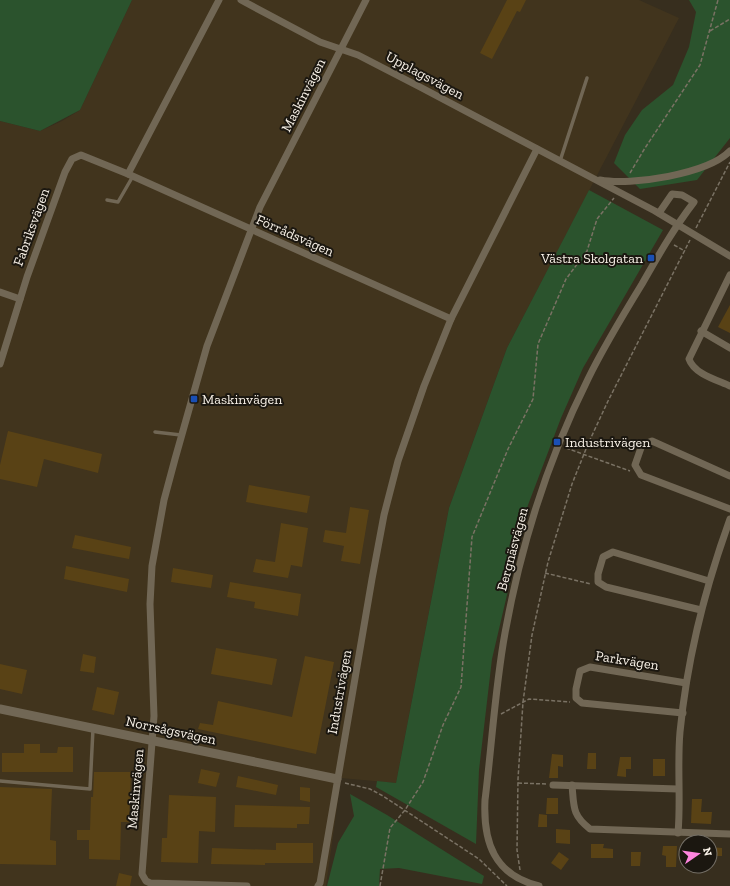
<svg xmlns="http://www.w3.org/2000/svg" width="730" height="886" font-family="'Zilla Slab',serif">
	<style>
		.built { fill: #41341d }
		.green { fill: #2b532d }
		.building { fill: #594215 }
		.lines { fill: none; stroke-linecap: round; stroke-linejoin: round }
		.path { stroke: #7a7264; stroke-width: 1.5; stroke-dasharray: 4 2; stroke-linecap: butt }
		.service { stroke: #716755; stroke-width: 3.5 }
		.minor { stroke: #716755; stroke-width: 7 }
		.tertiary { stroke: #716755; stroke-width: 9 }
		.transit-dot { fill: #1a4fb4; stroke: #1b1710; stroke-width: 1.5 }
		.labels { text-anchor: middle; stroke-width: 4; stroke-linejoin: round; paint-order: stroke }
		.street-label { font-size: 14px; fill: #f9f2e8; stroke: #1b1710 }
		.poi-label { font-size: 14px; fill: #f9f2e8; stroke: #1b1710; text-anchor: start }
	</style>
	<rect width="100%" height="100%" fill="#372e1e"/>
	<!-- built -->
	<path class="built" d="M 132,0 L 639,0 L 679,18 L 507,348 L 449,508 L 396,783 L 341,778 L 326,886 L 0,886 L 0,121 L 40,131 L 62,121 L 80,110 Z"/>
	<!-- green -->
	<g class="green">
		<path d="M 0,0 L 132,0 L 80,110 L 40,131 L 0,121 Z"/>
		<path d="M 689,0 L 730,0 L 730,138 L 697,180 L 640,189 L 614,163 L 625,135 L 642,110 L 673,85 L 689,47 L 696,12 Z"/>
		<path d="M 589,190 L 663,230 L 583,368 L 561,418 L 528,505 L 492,659 L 479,770 L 476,844 L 376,787 L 377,781 L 396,783 L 449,508 L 507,348 Z"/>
		<path d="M 350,794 L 387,815 L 484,876 L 482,884 L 399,868 L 380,869 L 379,886 L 327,886 L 338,843 L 354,816 Z"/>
	</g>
	<!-- building -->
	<g class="building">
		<path d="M 507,0 L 526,0 L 520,12 L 517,11 L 492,59 L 480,53 Z"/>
		<path d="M 730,305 L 730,333 L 718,327 Z"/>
		<path d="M 8,431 L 102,454 L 98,473 L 44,459 L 37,487 L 0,479 L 0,465 Z"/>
		<path d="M 249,485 L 310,496 L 307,513 L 246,502 Z"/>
		<path d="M 350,507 L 369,510 L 360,564 L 341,561 L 344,546 L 323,542 L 325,530 L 346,533 Z"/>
		<path d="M 281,523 L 308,528 L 302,567 L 291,565 L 288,578 L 253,572 L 256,559 L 275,562 Z"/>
		<path d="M 75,535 L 131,547 L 129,559 L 72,548 Z"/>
		<path d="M 66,566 L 129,579 L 127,592 L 64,579 Z"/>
		<path d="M 173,568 L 213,575 L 211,588 L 171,582 Z"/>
		<path d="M 230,582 L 301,594 L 298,616 L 254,608 L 255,602 L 227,597 Z"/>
		<path d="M 216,648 L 277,659 L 272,685 L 211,674 Z"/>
		<path d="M 83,654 L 96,657 L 94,673 L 80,671 Z"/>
		<path d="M 305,656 L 334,662 L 316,754 L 198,729 L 200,723 L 213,725 L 218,701 L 292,717 Z"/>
		<path d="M 0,664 L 27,670 L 22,694 L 0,689 Z"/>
		<path d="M 97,687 L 119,692 L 114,715 L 92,710 Z"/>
		<path d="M 24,744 L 40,744 L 40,753 L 57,753 L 58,747 L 73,747 L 73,772 L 2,772 L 2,753 L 24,753 Z"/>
		<path d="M 588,753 L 596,753 L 596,769 L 587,769 Z"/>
		<path d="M 552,754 L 563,755 L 563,767 L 558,766 L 558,778 L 549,778 Z"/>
		<path d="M 620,757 L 631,757 L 631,769 L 626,769 L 626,777 L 617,776 Z"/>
		<rect x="653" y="759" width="12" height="17"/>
		<path d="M 201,769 L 220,773 L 216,787 L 198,783 Z"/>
		<path d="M 94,772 L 131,772 L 129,822 L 121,822 L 120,860 L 89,859 L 89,840 L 77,840 L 77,830 L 90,830 L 91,797 L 93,797 Z"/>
		<path d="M 238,776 L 278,785 L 276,795 L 236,787 Z"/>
		<path d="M 0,787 L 52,789 L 50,840 L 56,841 L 56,865 L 0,864 Z"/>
		<path d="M 300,787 L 310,788 L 310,802 L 300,800 Z"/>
		<path d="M 169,795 L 216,797 L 215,832 L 199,831 L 198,863 L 161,862 L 162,838 L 167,838 Z"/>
		<path d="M 547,798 L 558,798 L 558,814 L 546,814 Z"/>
		<path d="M 692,799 L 702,799 L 701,812 L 712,812 L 711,824 L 691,823 Z"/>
		<path d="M 235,805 L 310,807 L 309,824 L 297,824 L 297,828 L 234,827 Z"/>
		<path d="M 539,814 L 547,815 L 547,827 L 538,827 Z"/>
		<path d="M 556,829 L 570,830 L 570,844 L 556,843 Z"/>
		<path d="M 276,843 L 313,843 L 313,863 L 265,863 L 265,865 L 211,864 L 212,848 L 276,850 Z"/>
		<path d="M 591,844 L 604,844 L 603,848 L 613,849 L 613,858 L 591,858 Z"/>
		<path d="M 663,846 L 677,846 L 676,867 L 666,867 L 666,856 L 662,855 Z"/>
		<path d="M 710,847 L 722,848 L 722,856 L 710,856 Z"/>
		<path d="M 559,852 L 569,859 L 561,870 L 551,863 Z"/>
		<path d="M 631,852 L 641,852 L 640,866 L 631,866 Z"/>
		<path d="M 119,873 L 132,876 L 130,886 L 116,886 Z"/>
	</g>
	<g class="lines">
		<!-- path -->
		<g class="path">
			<path d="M 710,31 L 730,19"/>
			<path d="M 630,173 L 645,148 L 700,65 L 718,0"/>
			<path d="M 696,228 L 730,162"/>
			<path d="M 674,245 L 685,251"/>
			<path d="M 566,448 L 630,471"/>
			<path d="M 545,573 L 591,584"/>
			<path d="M 501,714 L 529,699 L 570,702"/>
			<path d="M 345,783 L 370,789 L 383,796 L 479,859 L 507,886"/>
			<path d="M 518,783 L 546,784"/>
			<path d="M 520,870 L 517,850 L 518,779 L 523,702 L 532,635 L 548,562 L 572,484 L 588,444 L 608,401 L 690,240"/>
			<path d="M 380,886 L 390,828 L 405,810 L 423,782 L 443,725 L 461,687 L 472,537 L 508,449 L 533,399 L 538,344 L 566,279 L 587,251 L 597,219 L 614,198"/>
		</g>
		<!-- service -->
		<g class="service">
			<path d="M 560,161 L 587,78"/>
			<path d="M 107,200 L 118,202 L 133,176"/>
			<path d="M 155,432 L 181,435"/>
			<path d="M 0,781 L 90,789 L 93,729"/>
		</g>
		<!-- minor -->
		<g class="minor">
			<path d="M 241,0 L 320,42 L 358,55 L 420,87 L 655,211 L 730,256"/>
			<path d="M 128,174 L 219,0"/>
			<path d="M 600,180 C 631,186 708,174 730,151"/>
			<path d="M 730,275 L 689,359 C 694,374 717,380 730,386"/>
			<path d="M 0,292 L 20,299"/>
			<path d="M 701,331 L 730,348"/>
			<path d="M 0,364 L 27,277 L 65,172 L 72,159 L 81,155 L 128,174 L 451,319"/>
			<path d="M 730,476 L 652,441 L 642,445 L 635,465 L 641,475 L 730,509"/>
			<path d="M 701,610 L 606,587 L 598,582 L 598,574 L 603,557 L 613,552 L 709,581"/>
			<path d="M 683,713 L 582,703 L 576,698 L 576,689 L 580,671 L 590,667 L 686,683"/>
			<path d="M 553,785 L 678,789"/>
			<path d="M 572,785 C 574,807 572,815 590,829 L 730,834"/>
			<path d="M 678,833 C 681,800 677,766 680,732 C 687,659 705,588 730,519"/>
			<path d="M 247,886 L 150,883 L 146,881 L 142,874 L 154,716 L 150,604 L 152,566 L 164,500 L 175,459 L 207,346 L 260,207 L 366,0"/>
			<path d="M 318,886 L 320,883 L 372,579 L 384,515 L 398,461 L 424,386 L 451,319 L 537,149"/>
			<path d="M 539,886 C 494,875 483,842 485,800 C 492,744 495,688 505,633 C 521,545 548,459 588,379 C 604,346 623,315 642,284 C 658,256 674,228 694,202 L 682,195 L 672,194 L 659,213"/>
		</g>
		<!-- tertiary -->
		<path class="tertiary" d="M 0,709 L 337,779"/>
	</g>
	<!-- markers -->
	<g class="transit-dot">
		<rect x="647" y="254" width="8" height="8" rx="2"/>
		<rect x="190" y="395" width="8" height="8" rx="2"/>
		<rect x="553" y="438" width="8" height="8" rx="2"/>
	</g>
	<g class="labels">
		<!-- street labels -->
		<g class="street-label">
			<text transform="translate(425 75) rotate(28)" y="5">Upplagsvägen</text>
			<text transform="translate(303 95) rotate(-63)" y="5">Maskinvägen</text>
			<text transform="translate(31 227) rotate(-70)" y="5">Fabriksvägen</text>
			<text transform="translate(295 235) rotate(24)" y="5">Förrådsvägen</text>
			<text transform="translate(512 549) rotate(-75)" y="5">Bergnäsvägen</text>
			<text transform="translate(627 660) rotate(9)" y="5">Parkvägen</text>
			<text transform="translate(339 692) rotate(-80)" y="5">Industrivägen</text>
			<text transform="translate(171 730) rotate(12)" y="5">Norrsågsvägen</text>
			<text transform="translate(135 789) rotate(-85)" y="5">Maskinvägen</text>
		</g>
		<!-- poi labels -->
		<g class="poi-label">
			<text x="643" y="263" text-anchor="end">Västra Skolgatan</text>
			<text x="202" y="404">Maskinvägen</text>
			<text x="565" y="447">Industrivägen</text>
		</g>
	</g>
	<!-- north arrow -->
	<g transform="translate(698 854) rotate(77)"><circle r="19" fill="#1b1710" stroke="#746f66"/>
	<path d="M0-3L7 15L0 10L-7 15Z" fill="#fe85df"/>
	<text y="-6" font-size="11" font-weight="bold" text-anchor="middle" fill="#f9f2e8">N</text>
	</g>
</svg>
